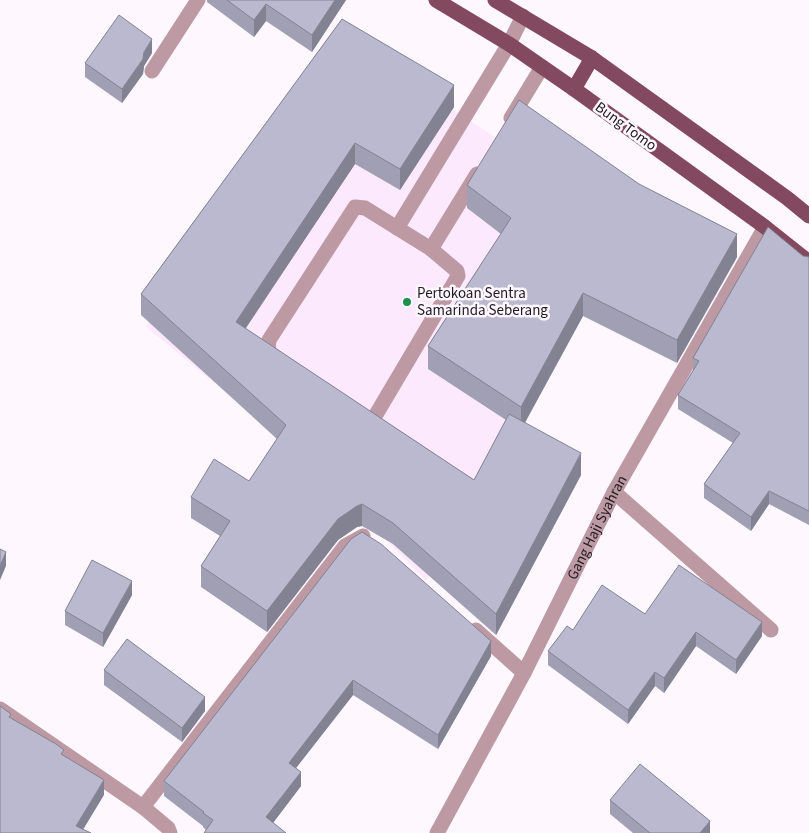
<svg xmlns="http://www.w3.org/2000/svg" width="809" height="833" font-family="'Source Sans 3',sans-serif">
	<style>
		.built { fill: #fce9fd }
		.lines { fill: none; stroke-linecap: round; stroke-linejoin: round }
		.minor { stroke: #bc99a3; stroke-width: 15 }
		.major { stroke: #83495e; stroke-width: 15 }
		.wall { fill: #a19fb3 }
		.shaded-wall { fill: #838292 }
		.building { fill: #bbb9d0; stroke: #838292 }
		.poi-dot { fill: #1b914c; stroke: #fef7fe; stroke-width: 2 }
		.labels { text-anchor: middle; stroke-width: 5; stroke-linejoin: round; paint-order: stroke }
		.street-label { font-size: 15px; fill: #201a21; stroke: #fef7fe }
		.poi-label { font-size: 15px; fill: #201a21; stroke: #fef7fe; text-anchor: start }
	</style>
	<rect width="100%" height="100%" fill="#fef7fe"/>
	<!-- built -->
	<path class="built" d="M 340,34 L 622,222 L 426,581 L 303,455 L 146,327 Z"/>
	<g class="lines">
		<!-- minor -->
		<g class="minor">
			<path d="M 152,71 L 198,0"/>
			<path d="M 511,118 L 542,67"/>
			<path d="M 397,228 L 509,44 L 523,16"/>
			<path d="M 431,249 L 477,174"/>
			<path d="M 277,359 L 268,350 L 269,340 L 355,207 L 365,208 L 431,249 L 457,271 L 458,276 L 371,423"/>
			<path d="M 614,492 L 771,630"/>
			<path d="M 476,630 L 524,673"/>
			<path d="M 0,709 L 143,807 L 168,828 L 170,833"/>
			<path d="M 143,807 L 345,546 L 363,536"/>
			<path id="s1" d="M 437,833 L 524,673 L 614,492 L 765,227"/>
		</g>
		<!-- major -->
		<g class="major">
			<path d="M 436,0 L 509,44 L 574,89 L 765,227 L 809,262"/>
			<path d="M 495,0 L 592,58 L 787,198 L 809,216"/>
			<path d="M 574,89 L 592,58"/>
		</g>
	</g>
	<!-- wall -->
	<g class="wall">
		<path d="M 207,0 L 346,0 L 312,52 L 266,21 L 254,37 L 207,2 Z"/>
		<path d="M 342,19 L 454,107 L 400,190 L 355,164 L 245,328 L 474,480 L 506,420 L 428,369 L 428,346 L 501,234 L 467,208 L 467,185 L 737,257 L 677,363 L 583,316 L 525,422 L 581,475 L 496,635 L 393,544 L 362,526 L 357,527 L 338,540 L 267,632 L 201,587 L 201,566 L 220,536 L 191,518 L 191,497 L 249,481 L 277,439 L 141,315 L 141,294 Z"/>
		<path d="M 152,53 L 144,66 L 143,74 L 122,103 L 85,77 L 85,63 Z"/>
		<path d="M 803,256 L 809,257 L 809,525 L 769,504 L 751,531 L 704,498 L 704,484 L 733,443 L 678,409 L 678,395 L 693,370 L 693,358 Z"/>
		<path d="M 351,539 L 491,656 L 438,749 L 353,695 L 296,768 L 301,786 L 273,823 L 206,830 L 203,827 L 203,826 L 164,796 L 164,781 Z"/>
		<path d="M 132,595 L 103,647 L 65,625 L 65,611 Z"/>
		<path d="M 645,614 L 762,636 L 736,674 L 696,646 L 664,693 L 655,686 L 628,724 L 548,665 L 548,651 L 573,630 Z"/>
		<path d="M 104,670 L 205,711 L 182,742 L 104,685 Z"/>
		<path d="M 610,800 L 710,833 L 633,833 L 610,814 Z"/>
	</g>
	<!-- shaded-wall -->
	<g class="shaded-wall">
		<path d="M 335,0 L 346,0 L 312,52 L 312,35 Z"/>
		<path d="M 266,4 L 266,21 L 254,37 L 254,20 Z"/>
		<path d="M 152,39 L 152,53 L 144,66 L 143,74 L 122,103 L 122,89 Z"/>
		<path d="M 454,85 L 454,107 L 400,190 L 400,169 Z"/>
		<path d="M 355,143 L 355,164 L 236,343 L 236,322 Z"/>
		<path d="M 737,234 L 737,257 L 677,363 L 677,340 Z"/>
		<path d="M 583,293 L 583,316 L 521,430 L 521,407 Z"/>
		<path d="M 581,453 L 581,475 L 496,635 L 496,614 Z"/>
		<path d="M 769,491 L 769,504 L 751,531 L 751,517 Z"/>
		<path d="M 362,504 L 362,526 L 357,527 L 338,540 L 267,632 L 267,611 L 338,519 L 357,506 Z"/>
		<path d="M 6,552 L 6,566 L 0,580 L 0,566 Z"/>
		<path d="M 132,581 L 132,595 L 103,647 L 103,633 Z"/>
		<path d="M 762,622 L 762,636 L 736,674 L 736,660 Z"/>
		<path d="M 696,632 L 696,646 L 664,693 L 664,678 Z"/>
		<path d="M 491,641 L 491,656 L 438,749 L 438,735 Z"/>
		<path d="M 655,672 L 655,686 L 628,724 L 628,710 Z"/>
		<path d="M 353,680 L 353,695 L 289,777 L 289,763 Z"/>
		<path d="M 205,697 L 205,711 L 182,742 L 182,728 Z"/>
		<path d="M 301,772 L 301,786 L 266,832 L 266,817 Z"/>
		<path d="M 104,780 L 104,795 L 81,833 L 76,826 Z"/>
		<path d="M 710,821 L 710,833 L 700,833 Z"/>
	</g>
	<!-- building -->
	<g class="building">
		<path d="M 227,0 L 335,0 L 312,35 L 266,4 L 254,20 Z"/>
		<path d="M 119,15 L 152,39 L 144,52 L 143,59 L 122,89 L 85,63 Z"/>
		<path d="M 342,19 L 454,85 L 400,169 L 355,143 L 236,322 L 474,480 L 509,414 L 581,453 L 496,614 L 393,523 L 362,504 L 357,506 L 338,519 L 267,611 L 201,566 L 230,521 L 191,497 L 214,459 L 249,481 L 286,425 L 141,294 Z"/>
		<path d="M 519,100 L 639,184 L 737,234 L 677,340 L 583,293 L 521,407 L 428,346 L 511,218 L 467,185 Z"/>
		<path d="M 768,227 L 803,256 L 809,257 L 809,511 L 769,491 L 751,517 L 704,484 L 740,433 L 678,395 L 699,361 L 693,358 Z"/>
		<path d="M 362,532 L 381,544 L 491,641 L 438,735 L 353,680 L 289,763 L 301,772 L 266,817 L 286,833 L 204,833 L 213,820 L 203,813 L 204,812 L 164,781 L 351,539 Z"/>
		<path d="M 0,549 L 6,552 L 0,566 Z"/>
		<path d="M 92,560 L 132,581 L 103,633 L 65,611 Z"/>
		<path d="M 679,565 L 762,622 L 736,660 L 696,632 L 664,678 L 655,672 L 628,710 L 548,651 L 567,626 L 573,630 L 602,585 L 645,614 Z"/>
		<path d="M 127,639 L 205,697 L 182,728 L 104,670 Z"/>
		<path d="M 0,706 L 11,714 L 9,717 L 56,744 L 64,750 L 61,754 L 104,780 L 76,826 L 91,833 L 0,833 Z"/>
		<path d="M 640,764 L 710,821 L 700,833 L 650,833 L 610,800 Z"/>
	</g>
	<!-- markers -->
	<circle class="poi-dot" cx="407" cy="302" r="5"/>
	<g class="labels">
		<!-- street labels -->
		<g class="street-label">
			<text transform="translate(626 126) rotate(36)" y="5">Bung Tomo</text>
			<text dy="5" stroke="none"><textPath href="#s1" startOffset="345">Gang Haji Syahran</textPath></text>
		</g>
		<!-- poi labels -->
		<g class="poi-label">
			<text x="417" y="298">Pertokoan Sentra<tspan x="417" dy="17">Samarinda Seberang</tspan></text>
		</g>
	</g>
</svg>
